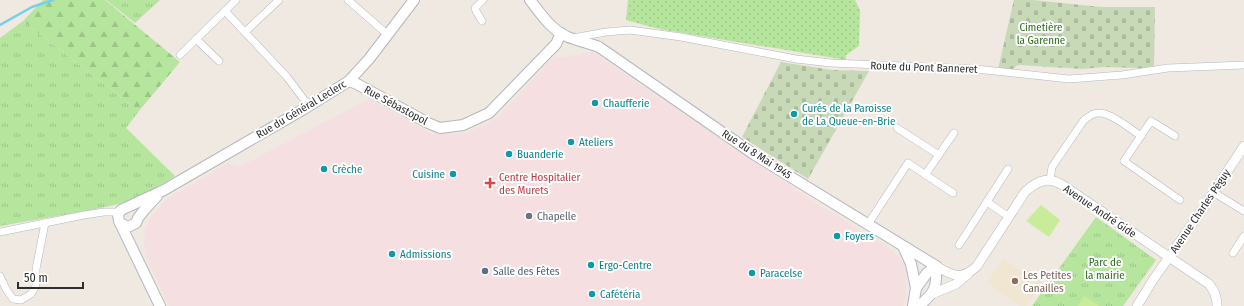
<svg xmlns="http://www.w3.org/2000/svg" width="1244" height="306" font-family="'Fira Sans Condensed',sans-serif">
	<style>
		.education { fill: #f0e6d1 }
		.medical { fill: #f5dfe0 }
		.grass { fill: url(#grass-tufts) }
		.forest { fill: url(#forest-firs) }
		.cemetery { fill: url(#cemetery-stones) }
		.garden { fill: url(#garden-dots) }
		.pitch { fill: #c9ec9a }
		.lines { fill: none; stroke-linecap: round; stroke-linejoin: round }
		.stream { stroke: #75cff0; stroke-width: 2.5 }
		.minor-casing { stroke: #b4b7c1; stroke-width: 8 }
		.tertiary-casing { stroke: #b4b7c1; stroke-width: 10 }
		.secondary-casing { stroke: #b4b7c1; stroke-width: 12 }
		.minor { stroke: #fff; stroke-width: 7 }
		.tertiary { stroke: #fff; stroke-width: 9 }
		.secondary { stroke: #fff; stroke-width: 10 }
		.culture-dot { fill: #0f9aa8; stroke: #fff; stroke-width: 1.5 }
		.health-dot { fill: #e0444e; stroke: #fff; stroke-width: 1.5 }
		.worship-dot { fill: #6b7280; stroke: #fff; stroke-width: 1.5 }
		.service-dot { fill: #5c6f8a; stroke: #fff; stroke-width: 1.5 }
		.education-dot { fill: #8d6e63; stroke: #fff; stroke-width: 1.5 }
		.labels { text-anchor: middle; stroke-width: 4; stroke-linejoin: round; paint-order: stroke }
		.park-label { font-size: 11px; fill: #2c6e1b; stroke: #fff }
		.street-label { font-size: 11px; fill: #2e2e2e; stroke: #fff }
		.culture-label { font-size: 11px; fill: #0d838f; stroke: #fff; text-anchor: start }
		.health-label { font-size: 11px; fill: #be3a42; stroke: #fff; text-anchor: start }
		.worship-label { font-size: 11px; fill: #5b616d; stroke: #fff; text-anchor: start }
		.service-label { font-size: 11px; fill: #4e5e75; stroke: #fff; text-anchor: start }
		.education-label { font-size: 11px; fill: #785e54; stroke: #fff; text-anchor: start }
	</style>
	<defs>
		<pattern id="grass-tufts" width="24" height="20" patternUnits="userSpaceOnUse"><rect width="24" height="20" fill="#b6e59e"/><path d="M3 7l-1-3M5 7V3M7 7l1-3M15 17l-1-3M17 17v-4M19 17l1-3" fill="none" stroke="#9dc588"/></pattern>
		<pattern id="forest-firs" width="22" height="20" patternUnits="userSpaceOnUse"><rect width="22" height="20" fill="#b6e59e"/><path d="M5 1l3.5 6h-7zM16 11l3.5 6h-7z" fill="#9dc588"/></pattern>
		<pattern id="cemetery-stones" width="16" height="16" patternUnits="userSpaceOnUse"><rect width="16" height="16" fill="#c8d9b8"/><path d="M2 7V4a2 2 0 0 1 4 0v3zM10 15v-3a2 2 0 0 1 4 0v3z" fill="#acbb9e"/></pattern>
		<pattern id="garden-dots" width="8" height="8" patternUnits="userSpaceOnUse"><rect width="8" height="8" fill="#b6e59e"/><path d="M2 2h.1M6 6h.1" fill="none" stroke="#9dc588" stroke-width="1.8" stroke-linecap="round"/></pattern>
	</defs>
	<rect width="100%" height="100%" fill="#efe9e1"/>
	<!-- education -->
	<path class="education" d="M 1003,259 L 1026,273 L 1029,269 L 1044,279 L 1026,306 L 1020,306 L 987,283 Z"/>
	<!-- medical -->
	<path class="medical" d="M 592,52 L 816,203 L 886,246 L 901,259 L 906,270 L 906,293 L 903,306 L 169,306 L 147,258 L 144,245 L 145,231 L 150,218 L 168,198 L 228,163 L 239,167 L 369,99 L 432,134 L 466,133 L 496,119 L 552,59 Z"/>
	<!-- grass -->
	<g class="grass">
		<path d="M 106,0 L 160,0 L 135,23 Z"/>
		<path d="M 23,21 L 139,111 L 126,128 L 175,176 L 136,200 L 92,210 L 0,226 L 0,38 Z"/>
		<path d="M 1096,217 L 1156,260 L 1123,306 L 1032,306 Z"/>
	</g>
	<!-- forest -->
	<path class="forest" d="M 43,0 L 105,0 L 180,62 L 139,111 L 23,21 Z"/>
	<!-- cemetery -->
	<g class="cemetery">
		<path d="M 1014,0 L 1033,0 L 1101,7 L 1155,7 L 1154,66 L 1142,68 L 1103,67 L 1083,69 L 1018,65 L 1011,70 L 998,69 Z"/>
		<path d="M 781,62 L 832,70 L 869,71 L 808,179 L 742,137 Z"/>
	</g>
	<!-- garden -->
	<path class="garden" d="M 628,0 L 855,0 L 860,10 L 859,46 L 846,55 L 846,60 L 659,29 L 626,20 Z"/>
	<!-- pitch -->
	<g class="pitch">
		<path d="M 1041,205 L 1060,220 L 1049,237 L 1026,221 Z"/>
		<path d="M 1084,296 L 1099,306 L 1078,306 Z"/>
	</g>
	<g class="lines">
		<!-- stream -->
		<path class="stream" d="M 0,25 L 32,7 L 53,0"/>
		<defs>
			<g id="minor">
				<path d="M 236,0 L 225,11 L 287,77 L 305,101 L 310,105"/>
				<path d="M 348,0 L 387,34"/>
				<path d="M 482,21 L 476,11 L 475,8 L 483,0"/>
				<path d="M 245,32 L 279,0"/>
				<path d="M 573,38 L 606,32 L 630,30 L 681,37 L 796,59 L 831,63 L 976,69 L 1069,79 L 1122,75 L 1168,68 L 1244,65"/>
				<path d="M 196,39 L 219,61"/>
				<path d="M 180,55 L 225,11"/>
				<path d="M 897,128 L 939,155"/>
				<path d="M 1175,136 L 1151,121 L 1124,161 L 1180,200"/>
				<path d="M 925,175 L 954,133"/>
				<path d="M 1050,180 L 1052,167 L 1084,120 C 1088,117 1093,113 1098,113 C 1111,112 1130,129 1141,136"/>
				<path d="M 1213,192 L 1244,211"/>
				<path d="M 987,202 L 1009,217"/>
				<path d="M 868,224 L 908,163 L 953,193"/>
				<path d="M 0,232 L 84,215 L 104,212 L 119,212"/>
				<path d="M 959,245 L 1008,169"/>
				<path d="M 1233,253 L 1244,236"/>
				<path d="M 0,276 L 6,289 L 13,299 L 21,300 L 31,294 L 36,286 L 36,269 L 45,223"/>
			</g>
			<g id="tertiary">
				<path d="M 936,266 C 953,276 961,281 977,266 L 1025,192 C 1038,180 1048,176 1064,186 L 1209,284 C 1215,291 1217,297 1217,306"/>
				<path d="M 932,294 L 956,284 L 968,274"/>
				<path d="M 1137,306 L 1153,280 L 1200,213 L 1244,146"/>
			</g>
			<g id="secondary">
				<path d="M 530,0 C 541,14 551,30 568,37 C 578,41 589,43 599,47 L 755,155 L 936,266"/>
				<path d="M 349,81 L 357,84 L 428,123 L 440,128 L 463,125 L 489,113 L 556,44 L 561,33"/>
				<path d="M 120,223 L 128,227 L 136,223 L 138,218 L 145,209 L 157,196"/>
				<path d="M 903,246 L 911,264 L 916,288 L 913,306"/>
				<path d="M 916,288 L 927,273 L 936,266"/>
				<path d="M 160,306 L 119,221 L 118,215 L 121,210 L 164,190 L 304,109 L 349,81 L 369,59 L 414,0"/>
				<path d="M 919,306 C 935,292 937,289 936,266"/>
			</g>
		</defs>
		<!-- minor casing -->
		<use href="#minor" class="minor-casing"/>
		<!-- tertiary casing -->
		<use href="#tertiary" class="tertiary-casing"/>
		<!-- secondary casing -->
		<use href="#secondary" class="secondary-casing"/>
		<!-- minor -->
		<use href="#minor" class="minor"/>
		<!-- tertiary -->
		<use href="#tertiary" class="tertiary"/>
		<!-- secondary -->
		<use href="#secondary" class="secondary"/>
	</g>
	<!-- markers -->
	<g class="culture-dot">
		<circle cx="595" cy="103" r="4"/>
		<circle cx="794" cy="114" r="4"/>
		<circle cx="571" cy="142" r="4"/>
		<circle cx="509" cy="154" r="4"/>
		<circle cx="324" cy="169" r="4"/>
		<circle cx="453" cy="174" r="4"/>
		<circle cx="837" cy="236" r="4"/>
		<circle cx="392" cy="254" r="4"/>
		<circle cx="591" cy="265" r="4"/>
		<circle cx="752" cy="273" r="4"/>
		<circle cx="592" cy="294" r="4"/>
	</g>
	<path class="health-dot" d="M488 177h4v4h4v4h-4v4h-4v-4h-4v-4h4z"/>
	<circle class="worship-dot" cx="529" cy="216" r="4"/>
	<circle class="service-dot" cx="485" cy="271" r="4"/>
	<circle class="education-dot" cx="1015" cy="281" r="4"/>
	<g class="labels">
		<!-- park labels -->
		<g class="park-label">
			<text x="1041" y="31">Cimetière<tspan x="1041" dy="13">la Garenne</tspan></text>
			<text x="1105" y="266">Parc de<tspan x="1105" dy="13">la mairie</tspan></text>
		</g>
		<!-- street labels -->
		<g class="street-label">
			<text transform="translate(924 67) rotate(2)" y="4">Route du Pont Banneret</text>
			<text transform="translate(396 105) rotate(28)" y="4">Rue Sébastopol</text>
			<text transform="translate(301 109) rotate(-31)" y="4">Rue du Général Leclerc</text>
			<text transform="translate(757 154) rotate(33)" y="4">Rue du 8 Mai 1945</text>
			<text transform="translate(1100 211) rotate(34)" y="4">Avenue André Gide</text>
			<text transform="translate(1200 211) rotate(-56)" y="4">Avenue Charles Péguy</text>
		</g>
		<!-- culture labels -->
		<g class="culture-label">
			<text x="603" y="107">Chaufferie</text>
			<text x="802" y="112">Curés de la Paroisse<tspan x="802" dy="13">de La Queue-en-Brie</tspan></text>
			<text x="579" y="146">Ateliers</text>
			<text x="517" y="158">Buanderie</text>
			<text x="332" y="173">Crèche</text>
			<text x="445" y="178" text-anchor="end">Cuisine</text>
			<text x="845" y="240">Foyers</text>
			<text x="400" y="258">Admissions</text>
			<text x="599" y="269">Ergo-Centre</text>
			<text x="760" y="277">Paracelse</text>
			<text x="600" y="298">Cafétéria</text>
		</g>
		<!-- health labels -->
		<g class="health-label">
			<text x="499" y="181">Centre Hospitalier<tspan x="499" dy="13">des Murets</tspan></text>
		</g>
		<!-- worship labels -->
		<g class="worship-label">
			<text x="537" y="220">Chapelle</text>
		</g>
		<!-- service labels -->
		<g class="service-label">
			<text x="493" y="275">Salle des Fêtes</text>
		</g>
		<!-- education labels -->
		<g class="education-label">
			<text x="1023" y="279">Les Petites<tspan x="1023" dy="13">Canailles</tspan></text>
		</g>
	</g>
	<!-- scale -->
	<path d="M18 282v6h65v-6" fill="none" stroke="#2e2e2e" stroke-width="2"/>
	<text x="24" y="282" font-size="12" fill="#2e2e2e" stroke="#ffffff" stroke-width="3" paint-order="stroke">50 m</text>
</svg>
